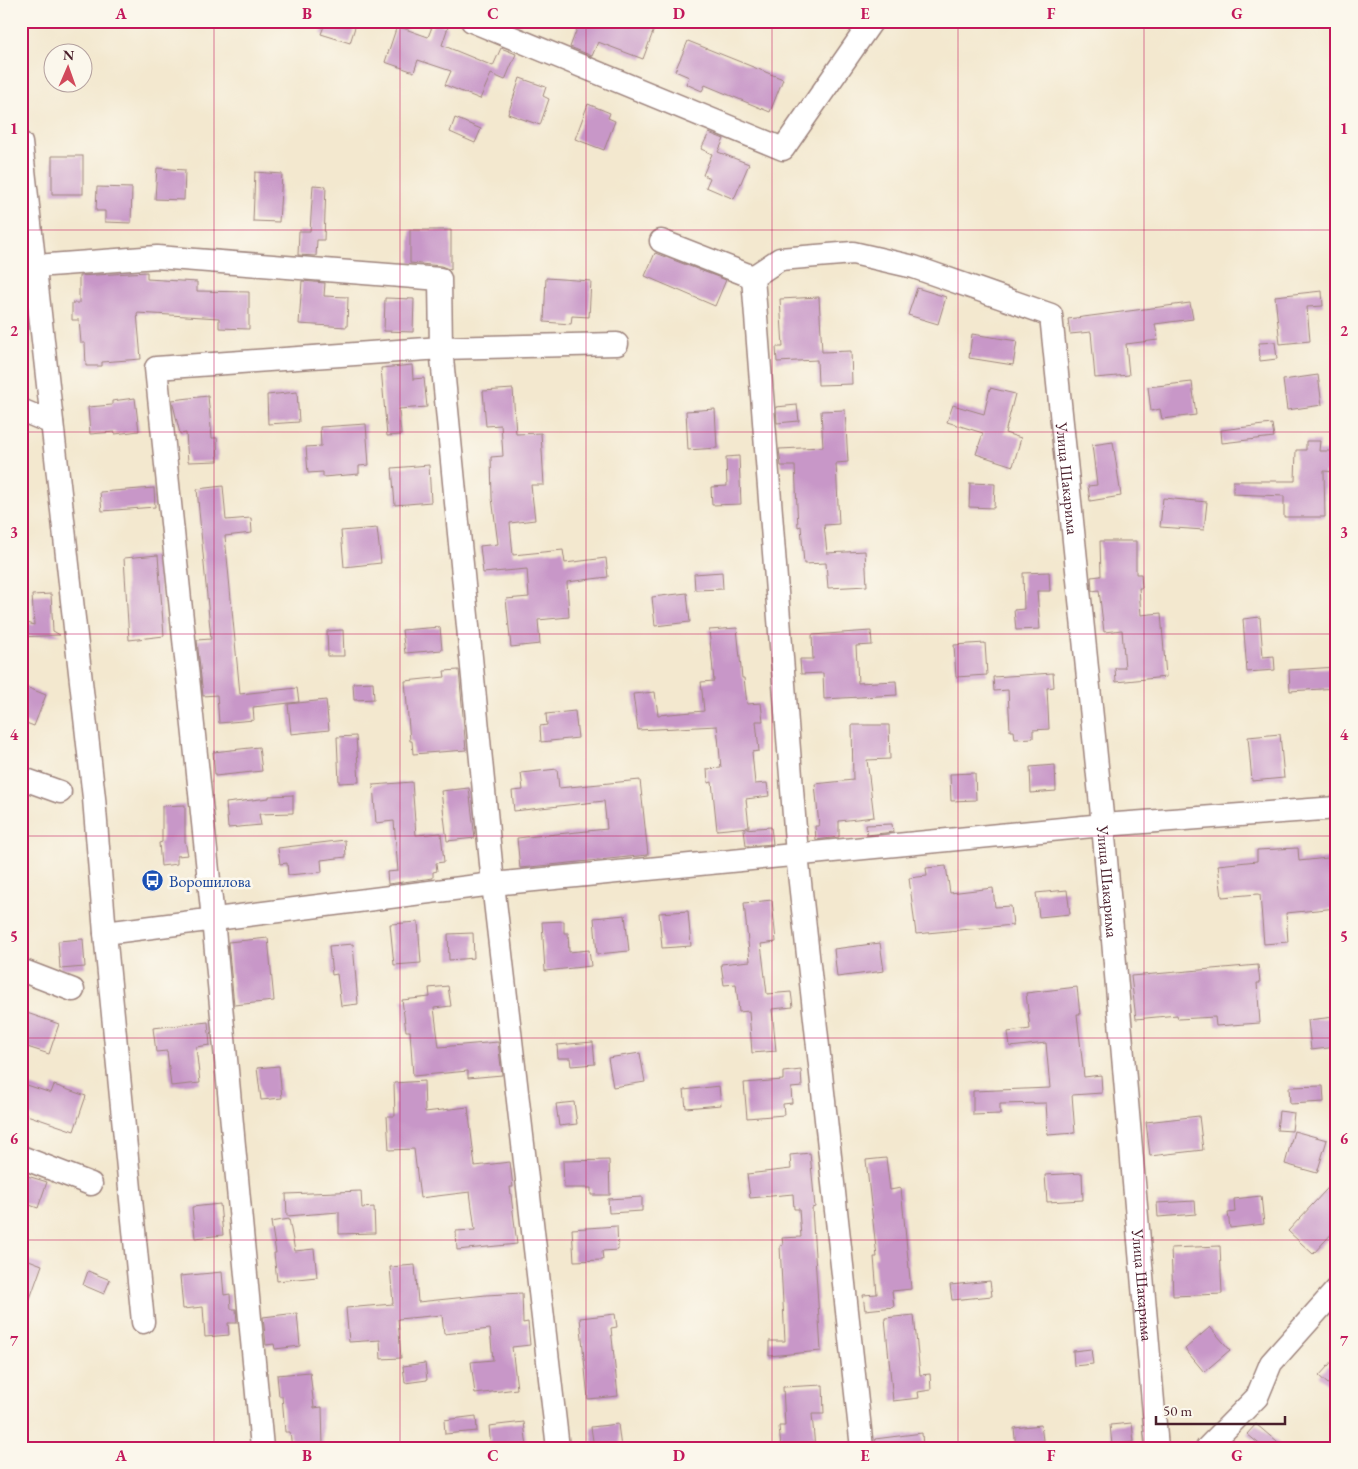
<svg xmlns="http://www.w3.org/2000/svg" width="1358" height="1469" font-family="'EB Garamond',serif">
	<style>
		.building { fill: #c897c8 }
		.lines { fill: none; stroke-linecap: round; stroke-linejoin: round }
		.minor-casing { stroke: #9e847d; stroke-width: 25 }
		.minor { stroke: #fff; stroke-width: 22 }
		.grid { fill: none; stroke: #c2185b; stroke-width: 1; stroke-opacity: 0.55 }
		.labels { text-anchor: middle; stroke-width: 5; stroke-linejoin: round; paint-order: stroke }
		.street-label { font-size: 16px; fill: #4a1f2b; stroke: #fbf7ec }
		.transit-label { font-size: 16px; fill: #164399; stroke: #fbf7ec; text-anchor: start }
		.neatline { fill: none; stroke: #c2185b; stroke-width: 2 }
		.grid-label { font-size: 16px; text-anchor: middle; font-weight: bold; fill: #c2185b }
	</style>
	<rect width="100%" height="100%" fill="#fbf7ec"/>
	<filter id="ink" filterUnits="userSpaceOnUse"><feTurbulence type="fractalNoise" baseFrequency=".02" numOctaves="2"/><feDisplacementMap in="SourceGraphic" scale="10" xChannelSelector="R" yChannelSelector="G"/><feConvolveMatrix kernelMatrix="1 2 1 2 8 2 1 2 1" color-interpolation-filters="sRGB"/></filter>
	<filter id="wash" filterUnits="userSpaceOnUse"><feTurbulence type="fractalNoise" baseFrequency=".0096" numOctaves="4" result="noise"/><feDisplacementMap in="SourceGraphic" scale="20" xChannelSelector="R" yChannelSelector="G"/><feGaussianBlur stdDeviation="1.12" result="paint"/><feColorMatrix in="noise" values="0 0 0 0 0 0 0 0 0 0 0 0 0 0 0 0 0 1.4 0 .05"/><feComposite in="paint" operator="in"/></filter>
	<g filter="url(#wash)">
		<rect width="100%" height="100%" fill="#f3e8cf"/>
		<g id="blocks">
			<!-- building -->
			<g class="building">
				<path d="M 326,21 L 357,21 L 350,43 L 321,34 Z"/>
				<path d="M 580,21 L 657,21 L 643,59 L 598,42 L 592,56 L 570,47 Z"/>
				<path d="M 434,22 L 448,27 L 442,45 L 493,66 L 501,48 L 516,54 L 505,80 L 491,74 L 480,99 L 445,85 L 451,71 L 418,60 L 414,72 L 385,62 L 397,26 L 428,37 Z"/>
				<path d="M 688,41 L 783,79 L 770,112 L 705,85 L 702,91 L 686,84 L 689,77 L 675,71 Z"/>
				<path d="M 520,78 L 546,87 L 543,96 L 549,99 L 540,125 L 508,114 Z"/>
				<path d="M 588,104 L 610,113 L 608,118 L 615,121 L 604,150 L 575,139 Z"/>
				<path d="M 455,118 L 481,129 L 475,143 L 450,132 Z"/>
				<path d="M 709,133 L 724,139 L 718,152 L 749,164 L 734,199 L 706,187 L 710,178 L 703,175 L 712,154 L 701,149 Z"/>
				<rect x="52" y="156" width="31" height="38"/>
				<path d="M 157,168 L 185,170 L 184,200 L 155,199 Z"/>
				<path d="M 255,172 L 282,174 L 279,222 L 253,221 Z"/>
				<path d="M 313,185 L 326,186 L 324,240 L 317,240 L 316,256 L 298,255 L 299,231 L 310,231 Z"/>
				<path d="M 97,187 L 132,188 L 131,223 L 105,222 L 105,211 L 96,211 Z"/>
				<path d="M 410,230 L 451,230 L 451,270 L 441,266 L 410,263 Z"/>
				<path d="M 655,253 L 726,280 L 715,306 L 645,276 Z"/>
				<path d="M 147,272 L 147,279 L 197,282 L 197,291 L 249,292 L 249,329 L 219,328 L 219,318 L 137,313 L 141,359 L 102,362 L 102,366 L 86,366 L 85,343 L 81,343 L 79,320 L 72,320 L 72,303 L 79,303 L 79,276 Z"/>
				<path d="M 546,278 L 591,281 L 589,317 L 572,316 L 571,324 L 544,322 Z"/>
				<path d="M 302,281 L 325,283 L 324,296 L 348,297 L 347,327 L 299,324 Z"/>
				<path d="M 917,288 L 946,297 L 938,324 L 908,315 Z"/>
				<path d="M 1322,291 L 1323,306 L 1307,307 L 1310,341 L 1280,344 L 1275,296 Z"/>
				<path d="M 819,297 L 822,352 L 851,351 L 852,384 L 818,385 L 817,360 L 777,362 L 776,347 L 783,347 L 780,299 Z"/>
				<path d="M 385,298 L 414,299 L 413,332 L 384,331 Z"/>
				<path d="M 1190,303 L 1193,319 L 1155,324 L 1158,340 L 1126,344 L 1129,375 L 1095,378 L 1091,332 L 1070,334 L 1068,319 Z"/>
				<path d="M 972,334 L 1017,341 L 1013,365 L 969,358 Z"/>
				<path d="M 1275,342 L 1277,359 L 1260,361 L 1259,343 Z"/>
				<path d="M 412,365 L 413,379 L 424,378 L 427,407 L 399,409 L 401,435 L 387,436 L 381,368 Z"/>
				<path d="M 1318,375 L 1322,405 L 1287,410 L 1283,380 Z"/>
				<path d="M 1192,382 L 1196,415 L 1162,419 L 1160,409 L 1151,411 L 1148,387 Z"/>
				<path d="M 990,388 L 1015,394 L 1005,433 L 1021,438 L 1013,466 L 976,454 L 983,433 L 947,422 L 953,405 L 984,414 Z"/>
				<path d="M 513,389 L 516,434 L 541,433 L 544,485 L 531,485 L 535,520 L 510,523 L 513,555 L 563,550 L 565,563 L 606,558 L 608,577 L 567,582 L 569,617 L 538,620 L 540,644 L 511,647 L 506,599 L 529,597 L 527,569 L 483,573 L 480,546 L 498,544 L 492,498 L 491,457 L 503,456 L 501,425 L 486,426 L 483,391 Z"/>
				<path d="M 297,392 L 299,422 L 268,424 L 267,395 Z"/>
				<path d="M 208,396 L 212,438 L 217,438 L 218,461 L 188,462 L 186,433 L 180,434 L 172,400 Z"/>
				<path d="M 135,398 L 139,431 L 115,434 L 115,432 L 90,434 L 88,407 L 112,405 L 112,401 Z"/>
				<path d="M 797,405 L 799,421 L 777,423 L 776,407 Z"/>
				<path d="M 715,409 L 717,448 L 688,450 L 686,411 Z"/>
				<path d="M 845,410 L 848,462 L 836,463 L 839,524 L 824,525 L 827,553 L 865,551 L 867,586 L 828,588 L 826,563 L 804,564 L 801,526 L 798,527 L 795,466 L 781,466 L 779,449 L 823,447 L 821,411 Z"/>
				<path d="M 366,424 L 369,465 L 359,466 L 359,474 L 323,477 L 323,472 L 308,473 L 306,447 L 321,446 L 320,427 Z"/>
				<path d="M 1272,424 L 1274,437 L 1222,443 L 1221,430 Z"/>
				<path d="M 1306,441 L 1320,441 L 1319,451 L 1337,451 L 1337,472 L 1324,471 L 1325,517 L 1284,517 L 1284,496 L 1233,494 L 1233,481 L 1295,481 L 1296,450 L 1306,450 Z"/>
				<path d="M 1113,442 L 1121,496 L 1090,501 L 1088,486 L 1097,485 L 1092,445 Z"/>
				<path d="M 739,456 L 741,504 L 712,505 L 711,487 L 727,486 L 726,457 Z"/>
				<path d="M 429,465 L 431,502 L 395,505 L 392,468 Z"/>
				<path d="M 970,483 L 995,484 L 994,508 L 969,507 Z"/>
				<path d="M 223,486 L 226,520 L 251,518 L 252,533 L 225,536 L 240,694 L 297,688 L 299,702 L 253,707 L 254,720 L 219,723 L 217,695 L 203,696 L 197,640 L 211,639 L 197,489 Z"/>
				<path d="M 154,488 L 155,507 L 102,511 L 100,492 Z"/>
				<path d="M 1163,498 L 1207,502 L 1204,530 L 1160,527 Z"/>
				<path d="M 377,528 L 381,563 L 344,567 L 341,531 Z"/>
				<path d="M 1100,541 L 1136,541 L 1136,574 L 1141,574 L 1142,588 L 1139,588 L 1141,615 L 1161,613 L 1166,677 L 1116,682 L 1115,668 L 1125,668 L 1122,630 L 1104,632 L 1099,590 L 1092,591 L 1091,577 L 1101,576 Z"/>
				<path d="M 158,555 L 164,636 L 129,640 L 124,558 Z"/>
				<path d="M 722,572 L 723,589 L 695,590 L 694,574 Z"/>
				<path d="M 1049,572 L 1050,591 L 1037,591 L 1040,629 L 1016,630 L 1014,610 L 1024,609 L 1023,573 Z"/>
				<path d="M 687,593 L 690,622 L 655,626 L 652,597 Z"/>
				<path d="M 51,594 L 53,631 L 60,635 L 21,637 L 21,621 L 34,625 L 32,595 Z"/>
				<path d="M 1260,617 L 1263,657 L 1274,656 L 1275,670 L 1247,672 L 1243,619 Z"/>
				<path d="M 440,627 L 442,650 L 405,653 L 402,630 Z"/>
				<path d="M 737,628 L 742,678 L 744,678 L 747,704 L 761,703 L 763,721 L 756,721 L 759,751 L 752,752 L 755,784 L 767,783 L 769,796 L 746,799 L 749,827 L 717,830 L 712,782 L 708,783 L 707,769 L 721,768 L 717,726 L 638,730 L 633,694 L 655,692 L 658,715 L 704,711 L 701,682 L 714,681 L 709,630 Z"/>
				<path d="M 343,630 L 344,656 L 328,656 L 327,631 Z"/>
				<path d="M 871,631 L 872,645 L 856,646 L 858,683 L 896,681 L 897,695 L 824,699 L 823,673 L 801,674 L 800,659 L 813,659 L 812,635 Z"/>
				<path d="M 985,643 L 987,675 L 956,677 L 954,645 Z"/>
				<path d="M 1337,667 L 1337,688 L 1290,691 L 1289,670 Z"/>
				<path d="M 459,670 L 466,750 L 413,754 L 412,741 L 410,741 L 405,681 L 445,677 L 444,671 Z"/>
				<path d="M 1053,673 L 1054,687 L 1047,688 L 1049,729 L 1033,730 L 1033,738 L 1015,739 L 1014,731 L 1010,731 L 1008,690 L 994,691 L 993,677 Z"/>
				<path d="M 373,682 L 374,699 L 354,700 L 353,683 Z"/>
				<path d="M 21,685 L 46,695 L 34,726 L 21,721 Z"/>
				<path d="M 326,700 L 329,730 L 291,734 L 288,704 Z"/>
				<path d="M 575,711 L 578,738 L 541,742 L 540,726 L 547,725 L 546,714 Z"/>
				<path d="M 852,725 L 889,725 L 890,759 L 867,760 L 874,817 L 839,821 L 839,837 L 816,840 L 815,826 L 819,826 L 815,784 L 853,780 Z"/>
				<path d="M 1280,734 L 1284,778 L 1252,781 L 1248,737 Z"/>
				<path d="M 356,736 L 359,782 L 339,783 L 337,737 Z"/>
				<path d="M 259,747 L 262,771 L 215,776 L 213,752 Z"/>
				<path d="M 1055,765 L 1056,791 L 1031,793 L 1030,767 Z"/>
				<path d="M 557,769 L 559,788 L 640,780 L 648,855 L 520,868 L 517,838 L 607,829 L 604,801 L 514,811 L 512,791 L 523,790 L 521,773 Z"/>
				<path d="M 975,773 L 976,800 L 951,801 L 950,774 Z"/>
				<path d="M 412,782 L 416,835 L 441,833 L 444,862 L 436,863 L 437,871 L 433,872 L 433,878 L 388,884 L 387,872 L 398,871 L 394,821 L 376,823 L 373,785 Z"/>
				<path d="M 469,788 L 475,838 L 447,841 L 441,791 Z"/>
				<path d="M 293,795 L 293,813 L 259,814 L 261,825 L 228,828 L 226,803 L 269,798 L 269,796 Z"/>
				<path d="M 185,805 L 185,841 L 188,855 L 177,856 L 177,864 L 161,866 L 159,843 L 162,842 L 162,806 Z"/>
				<path d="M 892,824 L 893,832 L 867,835 L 866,825 Z"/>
				<path d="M 771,827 L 773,844 L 746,846 L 744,829 Z"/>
				<path d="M 345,840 L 346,857 L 321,860 L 322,872 L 288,875 L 287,863 L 280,864 L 278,848 Z"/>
				<path d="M 1298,848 L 1299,861 L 1337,857 L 1337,908 L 1286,913 L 1288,942 L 1264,944 L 1260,895 L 1258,894 L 1222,897 L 1218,865 L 1257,861 L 1257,850 Z"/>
				<path d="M 946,866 L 950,893 L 993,888 L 995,907 L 1011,906 L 1013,925 L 916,934 L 909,878 L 927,876 L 926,868 Z"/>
				<path d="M 1067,890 L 1070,914 L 1039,917 L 1036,893 Z"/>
				<path d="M 772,900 L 776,942 L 761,944 L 767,994 L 791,992 L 793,1007 L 772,1009 L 776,1051 L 752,1053 L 749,1011 L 739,1012 L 736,984 L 724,985 L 721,964 L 750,961 L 744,903 Z"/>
				<path d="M 688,911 L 691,946 L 662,948 L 659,913 Z"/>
				<path d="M 625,915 L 629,951 L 597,954 L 594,918 Z"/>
				<path d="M 564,921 L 564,933 L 568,933 L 569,952 L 589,950 L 591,966 L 545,971 L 542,922 Z"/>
				<path d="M 418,922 L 421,963 L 394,965 L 390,924 Z"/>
				<path d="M 473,933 L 474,958 L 449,960 L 448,934 Z"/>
				<path d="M 268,938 L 274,1001 L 234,1005 L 228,942 Z"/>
				<path d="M 83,939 L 85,967 L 60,969 L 58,941 Z"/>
				<path d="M 880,943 L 884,971 L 837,977 L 834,949 Z"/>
				<path d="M 353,944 L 358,1004 L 341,1006 L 337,974 L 332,975 L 329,946 Z"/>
				<path d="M 1258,965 L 1260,983 L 1257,983 L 1260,1023 L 1216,1026 L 1215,1017 L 1178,1019 L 1177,1015 L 1136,1019 L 1131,976 Z"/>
				<path d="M 448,986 L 451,1006 L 434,1008 L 439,1047 L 498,1042 L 502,1075 L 468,1078 L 468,1071 L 413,1076 L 410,1031 L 406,1031 L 402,1000 L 430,997 L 429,988 Z"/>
				<path d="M 1077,987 L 1080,1014 L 1077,1014 L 1084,1077 L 1101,1075 L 1102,1093 L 1072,1095 L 1075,1133 L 1048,1135 L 1046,1103 L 1000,1104 L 1000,1114 L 973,1115 L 973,1091 L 1050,1088 L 1046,1043 L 1010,1047 L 1008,1032 L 1030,1029 L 1026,993 Z"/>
				<path d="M 27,1013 L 59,1024 L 49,1054 L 21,1045 L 21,1032 Z"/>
				<path d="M 1334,1017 L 1337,1047 L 1311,1050 L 1308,1020 Z"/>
				<path d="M 208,1022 L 210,1045 L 196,1047 L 200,1083 L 171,1086 L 167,1051 L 156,1052 L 153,1028 Z"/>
				<path d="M 593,1042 L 595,1064 L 571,1066 L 570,1058 L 558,1058 L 557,1045 Z"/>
				<path d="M 640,1053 L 645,1082 L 613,1087 L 608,1058 Z"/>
				<path d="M 279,1066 L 282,1098 L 261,1100 L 257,1068 Z"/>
				<path d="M 801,1070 L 802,1087 L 791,1088 L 792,1103 L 783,1104 L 784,1115 L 747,1118 L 744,1083 L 783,1080 L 783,1072 Z"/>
				<path d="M 424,1081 L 425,1112 L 468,1107 L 475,1166 L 510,1162 L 513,1187 L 510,1187 L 517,1244 L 457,1250 L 456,1231 L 475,1230 L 470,1192 L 420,1198 L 414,1149 L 389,1150 L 387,1116 L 395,1116 L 394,1083 Z"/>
				<path d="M 21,1083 L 51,1093 L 54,1085 L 86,1096 L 74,1131 L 21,1113 Z"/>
				<path d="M 719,1086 L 721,1105 L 686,1108 L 684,1090 Z"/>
				<path d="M 1323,1086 L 1324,1102 L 1290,1104 L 1289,1087 Z"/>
				<path d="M 574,1102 L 577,1124 L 559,1126 L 556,1104 Z"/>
				<path d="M 1279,1111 L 1294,1113 L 1292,1131 L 1277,1130 Z"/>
				<path d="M 1199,1116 L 1203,1150 L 1150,1156 L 1146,1122 Z"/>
				<path d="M 1294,1131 L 1327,1140 L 1317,1173 L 1285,1164 Z"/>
				<path d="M 810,1153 L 815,1207 L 812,1208 L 821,1351 L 769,1356 L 769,1341 L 785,1341 L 780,1246 L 783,1245 L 782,1238 L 801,1237 L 799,1209 L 794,1209 L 793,1194 L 750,1198 L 747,1174 L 791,1169 L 790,1155 Z"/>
				<path d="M 886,1158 L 890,1190 L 901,1188 L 911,1289 L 892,1291 L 894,1307 L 865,1310 L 863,1295 L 877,1294 L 874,1257 L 877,1257 L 866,1160 Z"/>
				<path d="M 609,1160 L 610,1195 L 591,1195 L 591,1188 L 564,1188 L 563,1161 Z"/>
				<path d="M 1082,1173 L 1083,1200 L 1047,1202 L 1045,1175 Z"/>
				<path d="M 21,1174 L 47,1182 L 38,1208 L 21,1202 Z"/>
				<path d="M 1337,1178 L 1337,1228 L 1313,1254 L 1288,1231 Z"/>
				<path d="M 361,1191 L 362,1208 L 374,1207 L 375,1233 L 339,1234 L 339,1212 L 287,1216 L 286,1194 Z"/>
				<path d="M 1261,1196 L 1264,1224 L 1230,1228 L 1228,1213 L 1235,1212 L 1234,1199 Z"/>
				<path d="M 642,1197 L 642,1211 L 609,1213 L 608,1199 Z"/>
				<path d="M 1195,1201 L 1196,1214 L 1158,1217 L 1157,1203 Z"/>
				<path d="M 220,1204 L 223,1235 L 195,1238 L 192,1207 Z"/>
				<path d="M 289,1219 L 295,1251 L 314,1249 L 317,1277 L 277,1281 L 274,1253 L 276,1253 L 271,1222 Z"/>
				<path d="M 617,1226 L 618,1250 L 602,1251 L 603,1260 L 574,1261 L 572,1229 Z"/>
				<path d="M 1220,1246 L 1222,1294 L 1173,1296 L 1171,1248 Z"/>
				<path d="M 21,1257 L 42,1265 L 23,1318 L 21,1317 Z"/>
				<path d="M 415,1265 L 418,1302 L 486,1295 L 522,1293 L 523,1323 L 528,1322 L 530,1345 L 512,1347 L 517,1389 L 475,1394 L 471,1362 L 493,1360 L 490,1329 L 444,1334 L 442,1315 L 398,1319 L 401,1358 L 381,1359 L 380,1340 L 349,1342 L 346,1308 L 393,1304 L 390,1267 Z"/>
				<path d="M 88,1271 L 110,1280 L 104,1294 L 83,1285 Z"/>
				<path d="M 222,1272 L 224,1295 L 230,1294 L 231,1309 L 236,1309 L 237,1323 L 228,1323 L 229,1335 L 205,1337 L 203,1307 L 183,1309 L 180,1276 Z"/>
				<path d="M 990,1281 L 992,1296 L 952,1300 L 950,1285 Z"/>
				<path d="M 297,1313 L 300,1346 L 275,1349 L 274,1344 L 266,1345 L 263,1317 Z"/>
				<path d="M 615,1314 L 617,1327 L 611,1328 L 618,1396 L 588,1399 L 580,1318 Z"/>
				<path d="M 914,1315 L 920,1375 L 930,1374 L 931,1390 L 918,1392 L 919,1398 L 893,1401 L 885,1318 Z"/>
				<path d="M 1210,1327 L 1230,1350 L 1204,1372 L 1185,1349 Z"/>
				<path d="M 1091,1349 L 1093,1364 L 1074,1366 L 1073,1351 Z"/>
				<path d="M 1337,1356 L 1337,1392 L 1319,1376 Z"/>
				<path d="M 425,1363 L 427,1380 L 405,1383 L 403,1366 Z"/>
				<path d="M 310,1372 L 314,1408 L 322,1407 L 323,1448 L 292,1448 L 290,1432 L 285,1432 L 282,1396 L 279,1396 L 277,1375 Z"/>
				<path d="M 823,1385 L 824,1414 L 812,1414 L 815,1448 L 781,1448 L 779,1426 L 785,1426 L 783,1387 Z"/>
				<path d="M 476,1416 L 477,1431 L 445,1434 L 444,1420 Z"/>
				<path d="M 524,1422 L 527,1448 L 491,1448 L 489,1426 Z"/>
				<path d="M 1132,1423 L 1134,1442 L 1112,1445 L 1110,1425 Z"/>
				<path d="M 618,1424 L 621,1448 L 594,1448 L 591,1427 Z"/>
				<path d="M 1256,1424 L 1284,1448 L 1264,1448 L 1247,1434 Z"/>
				<path d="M 1041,1425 L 1044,1448 L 1016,1448 L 1014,1428 Z"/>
				<path d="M 922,1433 L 923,1448 L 876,1448 L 875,1439 Z"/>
			</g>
		</g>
	</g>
	<g filter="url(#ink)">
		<use href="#blocks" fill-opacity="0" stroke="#9e847d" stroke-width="1"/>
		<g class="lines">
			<defs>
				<g id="minor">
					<path d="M 472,21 L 783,149 L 872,21"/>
					<path d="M 21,143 L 94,798 L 105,933 L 143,1322"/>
					<path d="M 661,241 L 753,277"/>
					<path d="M 36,266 L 157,257 L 440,279 L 441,348 L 493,884 L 558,1448"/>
					<path d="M 21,410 L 52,423"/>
					<path d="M 21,778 L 60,792"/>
					<path d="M 105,933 L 493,884 L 1103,825 L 1337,808"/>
					<path d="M 21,970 L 73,990"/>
					<path d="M 21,1157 L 91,1184"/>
					<path d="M 262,1448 L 213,919 L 156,368 L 441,348 L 617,344"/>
					<path id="s1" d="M 862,1448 L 797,855 L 753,277 L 780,259 L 853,253 L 914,267 L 1051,315 L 1103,825 L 1157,1448"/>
					<path d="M 1207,1448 L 1257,1397 L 1271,1363 L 1337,1289"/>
				</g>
			</defs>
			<!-- minor casing -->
			<use href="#minor" class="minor-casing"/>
			<!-- minor -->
			<use href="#minor" class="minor"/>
		</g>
	</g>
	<!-- grid -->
	<path class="grid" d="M 214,21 L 214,1448M 400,21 L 400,1448M 586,21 L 586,1448M 772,21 L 772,1448M 958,21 L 958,1448M 1144,21 L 1144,1448M 21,230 L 1337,230M 21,432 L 1337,432M 21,634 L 1337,634M 21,836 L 1337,836M 21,1038 L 1337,1038M 21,1240 L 1337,1240"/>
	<!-- icons -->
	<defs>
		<symbol id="bus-disc" viewBox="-11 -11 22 22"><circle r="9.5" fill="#1a4fb4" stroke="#fbf7ec"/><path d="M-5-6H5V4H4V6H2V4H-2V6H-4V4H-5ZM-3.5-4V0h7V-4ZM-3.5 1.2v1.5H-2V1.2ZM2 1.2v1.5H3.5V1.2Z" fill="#fff"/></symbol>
	</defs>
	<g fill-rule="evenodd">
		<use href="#bus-disc" x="140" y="868" width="25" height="25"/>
	</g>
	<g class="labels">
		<!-- street labels -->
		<g class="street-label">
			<text dy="6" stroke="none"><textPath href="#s1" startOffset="1654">Улица Шакарима</textPath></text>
			<text dy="6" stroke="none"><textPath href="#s1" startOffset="2059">Улица Шакарима</textPath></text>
			<text dy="6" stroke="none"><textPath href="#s1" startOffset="2464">Улица Шакарима</textPath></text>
		</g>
		<!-- transit labels -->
		<g class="transit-label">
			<text x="169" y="887">Ворошилова</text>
		</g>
	</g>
	<!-- margin -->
	<rect width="1358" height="1469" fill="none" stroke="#fbf7ec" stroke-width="55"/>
	<!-- north arrow -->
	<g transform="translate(68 68) rotate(2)"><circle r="24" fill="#fbf7ec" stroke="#b4a19f"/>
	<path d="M0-4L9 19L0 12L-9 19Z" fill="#d1495b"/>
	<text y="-8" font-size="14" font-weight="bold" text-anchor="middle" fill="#4a1f2b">N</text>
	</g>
	<!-- scale -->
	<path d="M1156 1416v8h129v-8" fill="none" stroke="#4a1f2b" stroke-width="2.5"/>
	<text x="1163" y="1416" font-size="15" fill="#4a1f2b" stroke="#fbf7ec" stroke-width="4" paint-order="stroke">50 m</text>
	<rect x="28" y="28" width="1302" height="1414" class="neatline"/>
	<g class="grid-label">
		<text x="121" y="19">A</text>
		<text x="307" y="19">B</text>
		<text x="493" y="19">C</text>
		<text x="679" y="19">D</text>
		<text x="865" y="19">E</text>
		<text x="1051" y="19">F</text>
		<text x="1237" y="19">G</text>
		<text x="14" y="134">1</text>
		<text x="1344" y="134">1</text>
		<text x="14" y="336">2</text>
		<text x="1344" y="336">2</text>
		<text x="14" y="538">3</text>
		<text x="1344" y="538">3</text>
		<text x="14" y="740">4</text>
		<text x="1344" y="740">4</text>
		<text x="14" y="942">5</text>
		<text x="1344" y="942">5</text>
		<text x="14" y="1144">6</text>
		<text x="1344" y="1144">6</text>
		<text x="14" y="1346">7</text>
		<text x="1344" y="1346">7</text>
		<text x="121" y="1461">A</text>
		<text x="307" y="1461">B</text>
		<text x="493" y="1461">C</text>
		<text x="679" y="1461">D</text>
		<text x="865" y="1461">E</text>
		<text x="1051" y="1461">F</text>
		<text x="1237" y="1461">G</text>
	</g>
</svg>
